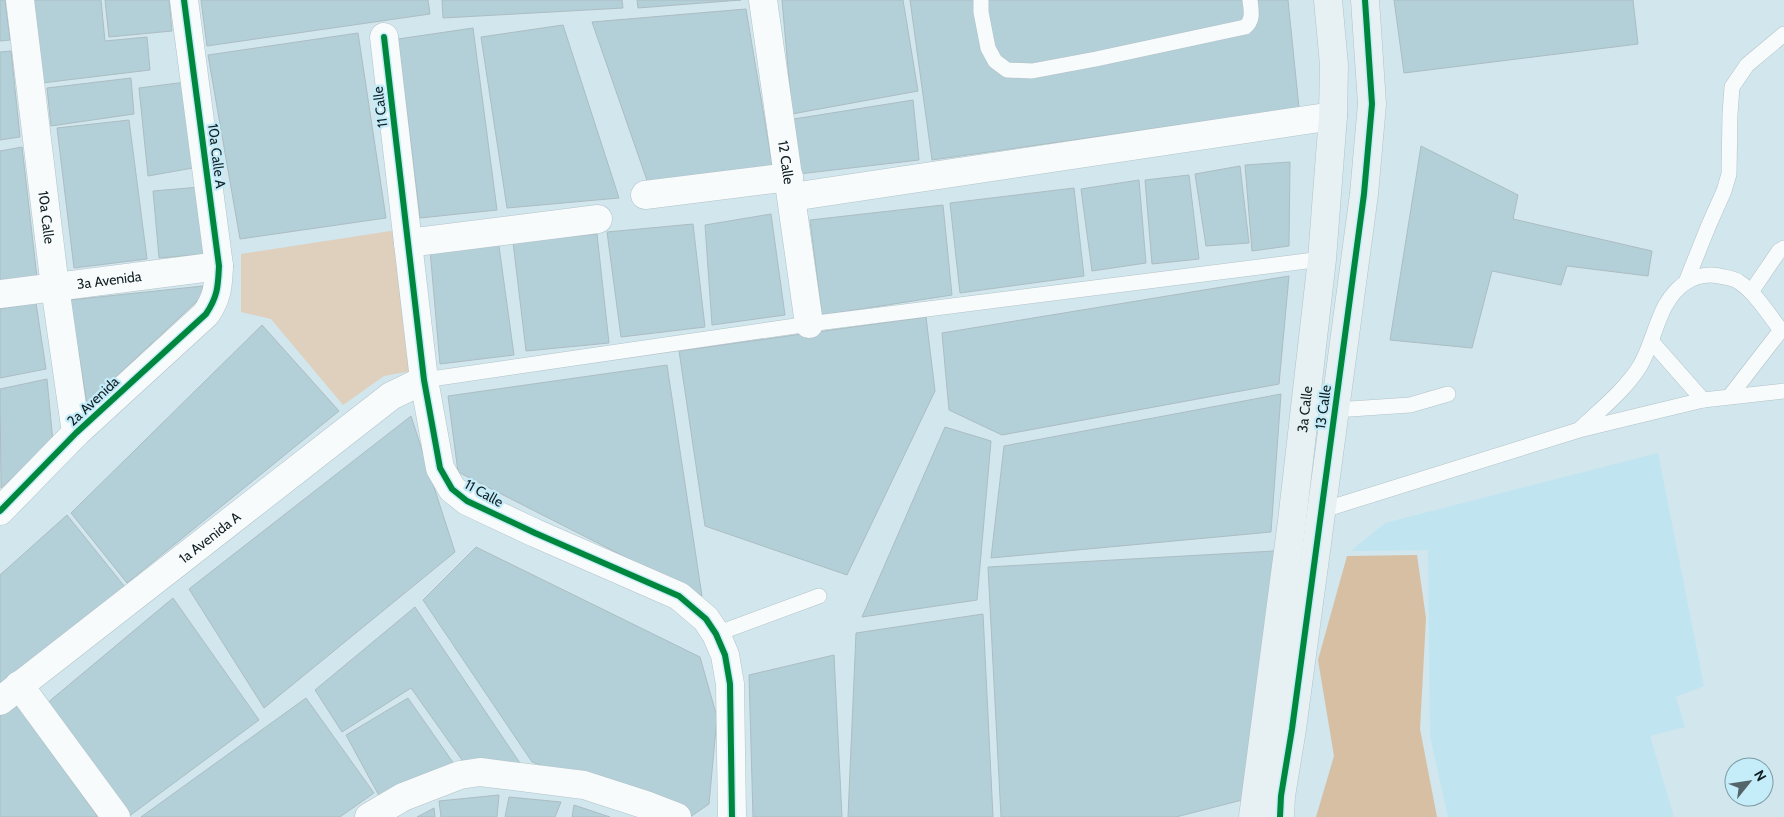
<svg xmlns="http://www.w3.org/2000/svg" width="1784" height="817" font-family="Cabin,sans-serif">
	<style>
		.built { fill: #c0e4f0 }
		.green { fill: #dfcfbd }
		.forest { fill: #d7bfa4 }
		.building { fill: #b3cfd8; stroke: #acbdc2 }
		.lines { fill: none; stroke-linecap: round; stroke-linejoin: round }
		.lane-casing { stroke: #b2c3c8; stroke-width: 16 }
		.street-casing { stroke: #b2c3c8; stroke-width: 29 }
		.secondary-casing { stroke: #b2c3c8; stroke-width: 29 }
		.lane { stroke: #f8fbfc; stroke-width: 15 }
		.street { stroke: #f8fbfc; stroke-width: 28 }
		.secondary { stroke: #e7f1f3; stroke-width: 28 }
		.cycleway-casing { stroke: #c5ecf9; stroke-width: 9 }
		.cycleway { stroke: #00873e; stroke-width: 6 }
		.labels { text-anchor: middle; stroke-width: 4.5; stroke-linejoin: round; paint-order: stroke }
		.street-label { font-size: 14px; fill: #101f23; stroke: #c5ecf9 }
	</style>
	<rect width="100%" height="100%" fill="#d1e6ed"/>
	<!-- built -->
	<path class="built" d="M 1658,453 L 1704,686 L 1676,697 L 1685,727 L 1650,736 L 1674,817 L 1448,817 L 1430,736 L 1428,550 L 1351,551 L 1385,523 Z"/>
	<!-- green -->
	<path class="green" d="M 397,230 L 417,370 L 384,376 L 343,405 L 271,319 L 241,312 L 241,254 Z"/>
	<!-- forest -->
	<path class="forest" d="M 1417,555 L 1426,618 L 1420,729 L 1437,817 L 1316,817 L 1334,756 L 1318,660 L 1347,556 Z"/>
	<!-- building -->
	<g class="building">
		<path d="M 0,0 L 5,0 L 10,40 L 0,41 Z"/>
		<path d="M 34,0 L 101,0 L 105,41 L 147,37 L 150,70 L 42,83 Z"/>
		<path d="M 105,0 L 169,0 L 172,31 L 109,37 Z"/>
		<path d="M 201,0 L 428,0 L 430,14 L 207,46 Z"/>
		<path d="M 442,0 L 622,0 L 623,8 L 443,18 Z"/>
		<path d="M 637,0 L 741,0 L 638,8 Z"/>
		<path d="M 782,0 L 903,0 L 918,91 L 792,114 Z"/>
		<path d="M 910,0 L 1288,0 L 1299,108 L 932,160 Z"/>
		<path d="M 1394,0 L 1633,0 L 1638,44 L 1404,73 Z"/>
		<path d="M 746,9 L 774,176 L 650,189 L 592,22 Z"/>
		<path d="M 563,25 L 619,198 L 507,208 L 481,37 Z"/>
		<path d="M 473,28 L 497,210 L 420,218 L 398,39 Z"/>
		<path d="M 358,33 L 386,218 L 240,239 L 208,55 Z"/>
		<path d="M 11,51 L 20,137 L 0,140 L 0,52 Z"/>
		<path d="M 131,78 L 134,114 L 51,126 L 47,88 Z"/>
		<path d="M 186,82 L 193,168 L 148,176 L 139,88 Z"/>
		<path d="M 913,100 L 919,160 L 799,174 L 794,119 Z"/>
		<path d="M 129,120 L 147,259 L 74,268 L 57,128 Z"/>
		<path d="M 1421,146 L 1518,195 L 1513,219 L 1652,251 L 1648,276 L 1567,266 L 1561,285 L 1492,271 L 1472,348 L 1390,340 Z"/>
		<path d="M 22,147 L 37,277 L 0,282 L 0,151 Z"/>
		<path d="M 1290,162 L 1289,246 L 1252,251 L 1245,165 Z"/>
		<path d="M 1240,166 L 1249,243 L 1206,246 L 1195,174 Z"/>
		<path d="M 1189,175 L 1199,259 L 1152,264 L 1145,180 Z"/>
		<path d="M 1139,180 L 1146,263 L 1092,271 L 1081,189 Z"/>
		<path d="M 200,187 L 206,254 L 159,258 L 153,191 Z"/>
		<path d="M 1074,188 L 1084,276 L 960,293 L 950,203 Z"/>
		<path d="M 943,205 L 952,295 L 822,315 L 810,220 Z"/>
		<path d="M 771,214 L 785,315 L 712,325 L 705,225 Z"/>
		<path d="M 693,224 L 705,327 L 621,337 L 607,232 Z"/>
		<path d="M 597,234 L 609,343 L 526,351 L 513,242 Z"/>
		<path d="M 498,239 L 514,355 L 440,364 L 430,250 Z"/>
		<path d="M 1289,276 L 1279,384 L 1002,435 L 949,410 L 942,333 Z"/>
		<path d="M 203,286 L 201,296 L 198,300 L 87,404 L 70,300 Z"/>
		<path d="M 36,303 L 46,369 L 0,378 L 0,309 Z"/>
		<path d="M 926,317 L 935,391 L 847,575 L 705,526 L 679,351 Z"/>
		<path d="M 262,325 L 339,411 L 127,583 L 71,513 Z"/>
		<path d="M 667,365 L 702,596 L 458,472 L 448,396 Z"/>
		<path d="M 47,379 L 53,442 L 1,488 L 0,389 Z"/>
		<path d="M 1281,394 L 1271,532 L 991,558 L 1004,446 Z"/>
		<path d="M 411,416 L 455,552 L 264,708 L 189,589 Z"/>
		<path d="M 945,427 L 991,441 L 977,600 L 862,617 Z"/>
		<path d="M 67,515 L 125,587 L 0,687 L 0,575 Z"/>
		<path d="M 476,547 L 700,657 L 717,717 L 709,804 L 690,817 L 684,817 L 532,762 L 423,600 Z"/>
		<path d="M 1274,551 L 1250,798 L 1176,817 L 1001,817 L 988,567 Z"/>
		<path d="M 173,598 L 259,720 L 128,817 L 46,704 Z"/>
		<path d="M 415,607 L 522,766 L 467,767 L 411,688 L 342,732 L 315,690 Z"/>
		<path d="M 983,614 L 993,817 L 848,817 L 856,633 Z"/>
		<path d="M 834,655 L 842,817 L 753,817 L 749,675 Z"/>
		<path d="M 306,698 L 374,793 L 340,817 L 141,817 Z"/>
		<path d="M 408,698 L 459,771 L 383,803 L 346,735 Z"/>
		<path d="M 16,704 L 98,817 L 0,817 L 0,716 Z"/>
		<path d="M 499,795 L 497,817 L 441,817 L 439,801 Z"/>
		<path d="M 509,797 L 561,802 L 555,817 L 505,817 Z"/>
		<path d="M 574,805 L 610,817 L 572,817 Z"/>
		<path d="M 434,808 L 435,817 L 417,817 Z"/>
	</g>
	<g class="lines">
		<defs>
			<g id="lane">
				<path d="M 981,0 L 981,12 L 988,48 L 995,61 L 1007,70 L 1032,71 L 1096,59 L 1245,27 C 1254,20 1251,10 1250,0"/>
				<path d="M 1686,282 L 1708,227 L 1724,191 L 1729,174 L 1730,114 L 1732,87 L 1747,65 L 1784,34"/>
				<path d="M 1751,292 L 1779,251 L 1784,248"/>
				<path d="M 1652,342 L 1703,400"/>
				<path d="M 424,380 L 809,324 L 1322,259"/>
				<path d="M 1730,396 L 1781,330 L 1784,330"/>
				<path d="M 1335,410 L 1410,405 L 1448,394"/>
				<path d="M 1580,429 C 1601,409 1625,390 1640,366 C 1651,347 1655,325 1665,306 C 1678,283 1698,270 1724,277 C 1729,278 1735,279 1739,282 C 1756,293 1768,314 1781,330"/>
				<path d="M 1317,512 L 1579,430 L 1703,400 L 1784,391"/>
				<path d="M 716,634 L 819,596"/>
			</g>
			<g id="street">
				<path id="s1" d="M 20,0 L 55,287 L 76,433"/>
				<path id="s2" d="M 763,0 L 809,324"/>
				<path d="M 384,37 L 424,380 L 440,468 L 452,489 L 467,501 L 535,533 L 679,596 L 706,619 L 716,634 L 725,655 L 730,684 L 732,817"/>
				<path d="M 645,195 L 789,177"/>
				<path d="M 792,197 L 1333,116"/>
				<path d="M 408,243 L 598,219"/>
				<path id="s3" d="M 0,294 L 219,266"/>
				<path d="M 0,511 L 76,433 L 206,314 C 218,296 218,286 219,266 L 184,0"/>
				<path d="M 19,685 L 116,817"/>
				<path id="s4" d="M 0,701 L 391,396 L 424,380"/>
				<path d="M 369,817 L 403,797 L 460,775 L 480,772 L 584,785 L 646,805 L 677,817"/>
			</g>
			<g id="secondary">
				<path id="s5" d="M 1253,817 L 1292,521 L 1322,259 L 1333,116 L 1334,65 L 1328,0"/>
				<path d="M 1280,817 L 1281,796 L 1292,729 L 1364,194 L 1372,104 L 1365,0"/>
			</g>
		</defs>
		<!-- lane casing -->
		<use href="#lane" class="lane-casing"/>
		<!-- street casing -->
		<use href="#street" class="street-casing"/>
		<!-- secondary casing -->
		<use href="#secondary" class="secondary-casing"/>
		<!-- lane -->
		<use href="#lane" class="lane"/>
		<!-- street -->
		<use href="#street" class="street"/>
		<!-- secondary -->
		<use href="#secondary" class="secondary"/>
		<defs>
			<g id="cycleway">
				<path d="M 384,37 L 424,380 L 440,468 L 452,489 L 467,501 L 535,533 L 679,596 L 706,619 L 716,634 L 725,655 L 730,684 L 732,817"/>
				<path d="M 0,511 L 76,433 L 206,314 C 218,296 218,286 219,266 L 184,0"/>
				<path d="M 1280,817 L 1281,796 L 1292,729 L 1364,194 L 1372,104 L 1365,0"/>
			</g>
		</defs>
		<!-- cycleway casing -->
		<use href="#cycleway" class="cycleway-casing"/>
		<!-- cycleway -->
		<use href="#cycleway" class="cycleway"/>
	</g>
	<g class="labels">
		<!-- street labels -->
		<g class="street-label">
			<text transform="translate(380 107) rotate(-97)" y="5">11 Calle</text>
			<text transform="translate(217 156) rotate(83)" y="5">10a Calle A</text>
			<text dy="5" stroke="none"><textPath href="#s2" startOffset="164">12 Calle</textPath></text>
			<text dy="5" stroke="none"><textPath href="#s1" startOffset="219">10a Calle</textPath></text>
			<text dy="5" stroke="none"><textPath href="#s3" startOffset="110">3a Avenida</textPath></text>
			<text transform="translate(93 401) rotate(-43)" y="5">2a Avenida</text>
			<text transform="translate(1323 407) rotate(-82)" y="5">13 Calle</text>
			<text dy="5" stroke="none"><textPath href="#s5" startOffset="411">3a Calle</textPath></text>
			<text transform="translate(484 493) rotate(29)" y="5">11 Calle</text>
			<text dy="5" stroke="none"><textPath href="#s4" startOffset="266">1a Avenida A</textPath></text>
		</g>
	</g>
	<!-- north arrow -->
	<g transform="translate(1749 782) rotate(60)"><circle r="24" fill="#c5ecf9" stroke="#7d9aa3"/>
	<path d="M0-4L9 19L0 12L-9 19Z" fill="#54656a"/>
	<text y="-8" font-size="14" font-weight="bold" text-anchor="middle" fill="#101f23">N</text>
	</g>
</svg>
